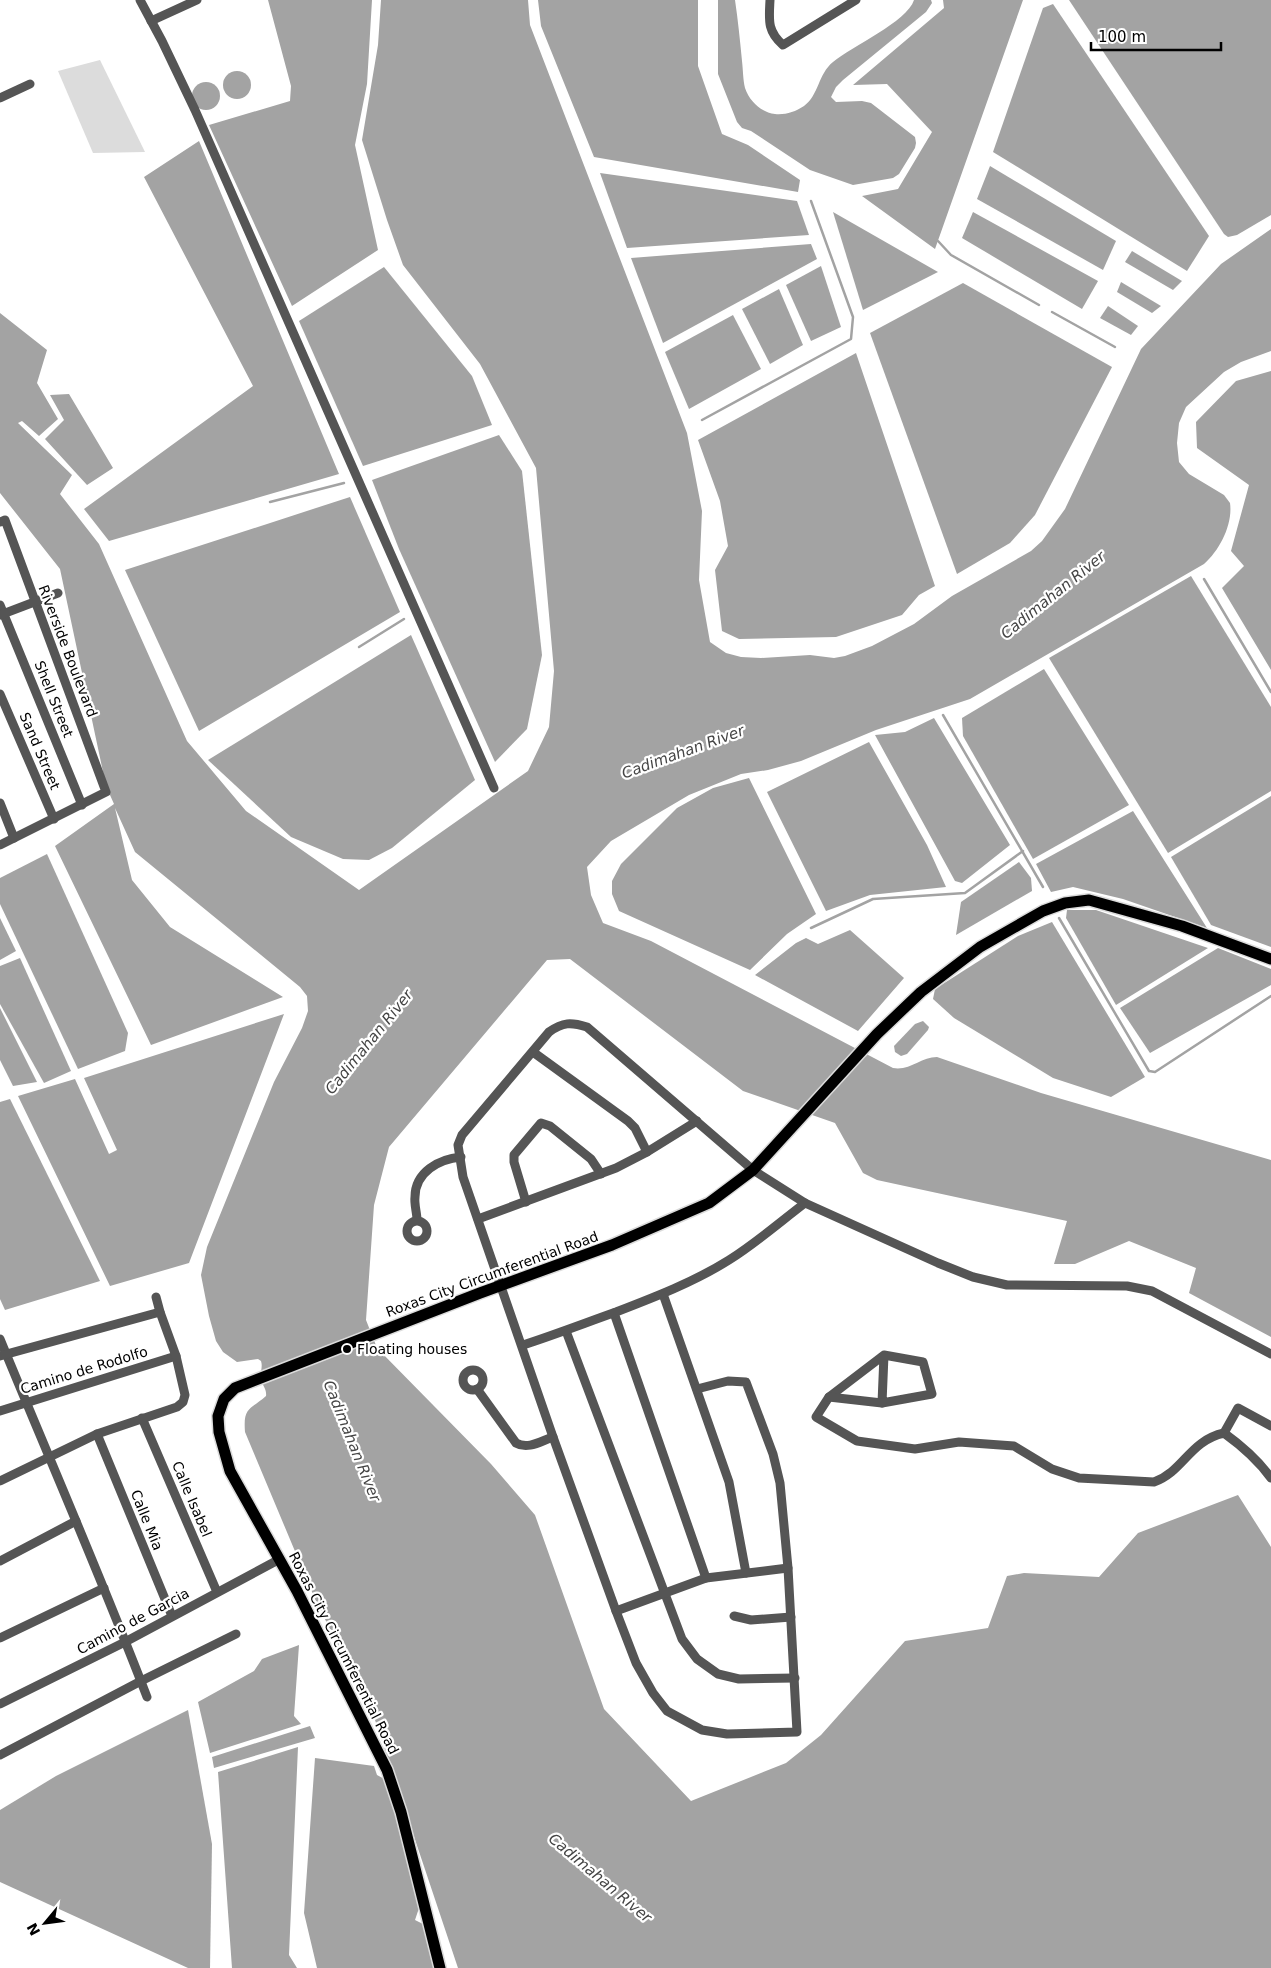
<svg xmlns="http://www.w3.org/2000/svg" width="1271" height="1968" font-family="'DejaVu Sans',sans-serif">
	<style>
		.green { fill: #dcdcdc }
		.water { fill: #a3a3a3 }
		.lines { fill: none; stroke-linecap: round; stroke-linejoin: round }
		.stream { stroke: #a3a3a3; stroke-width: 2.5 }
		.major-casing { stroke: #dbdbdb; stroke-width: 14 }
		.minor { stroke: #555; stroke-width: 9 }
		.major { stroke: #000; stroke-width: 11 }
		.poi-dot { fill: #000; stroke: #fff; stroke-width: 2 }
		.labels { text-anchor: middle; stroke-width: 4.5; stroke-linejoin: round; paint-order: stroke }
		.street-label { font-size: 14px; fill: #000; stroke: #fff }
		.poi-label { font-size: 14px; fill: #000; stroke: #fff; text-anchor: start }
		.water-label { font-size: 15px; font-style: italic; fill: #444; stroke: #fff }
	</style>
	<rect width="100%" height="100%" fill="#fff"/>
	<!-- green -->
	<path class="green" d="M 100,60 L 145,152 L 93,153 L 58,71 Z"/>
	<!-- water -->
	<g class="water">
		<path d="M 268,0 L 372,0 L 367,84 L 355,145 L 378,250 L 292,306 L 209,125 L 290,101 L 291,86 Z"/>
		<path d="M 381,0 L 528,0 L 530,25 L 687,433 L 702,511 L 699,580 L 710,642 L 726,653 L 741,657 L 761,658 L 810,655 L 834,658 L 845,656 L 872,646 L 914,624 L 952,596 L 1031,551 L 1042,541 L 1065,509 L 1141,349 L 1221,264 L 1271,229 L 1271,351 L 1241,362 L 1224,372 L 1186,407 L 1179,423 L 1177,443 L 1179,462 L 1189,474 L 1224,495 L 1230,503 C 1233,524 1220,550 1204,564 L 970,699 L 876,730 L 801,761 L 768,770 L 741,774 L 689,795 L 611,841 L 587,867 L 591,895 L 603,923 L 651,941 L 893,1068 C 910,1071 921,1057 937,1057 L 1041,1093 L 1271,1160 L 1271,1337 L 1189,1293 L 1196,1268 L 1129,1241 L 1075,1264 L 1054,1264 L 1067,1221 L 877,1180 L 863,1173 L 835,1123 L 743,1091 L 570,959 L 547,960 L 389,1147 L 374,1205 L 366,1320 L 377,1348 L 491,1464 L 535,1515 L 604,1709 L 691,1801 L 786,1763 L 821,1735 L 905,1641 L 988,1628 L 1007,1576 L 1024,1573 L 1099,1577 L 1138,1533 L 1238,1495 L 1271,1547 L 1271,1968 L 458,1968 L 375,1720 L 315,1599 L 245,1432 C 243,1407 250,1410 266,1396 C 267,1389 262,1385 261,1379 C 260,1372 263,1367 261,1361 L 258,1359 L 237,1362 L 223,1352 L 216,1341 L 209,1316 L 201,1275 L 207,1247 L 274,1082 L 302,1028 L 308,1011 L 307,996 L 300,987 L 135,852 L 115,808 L 132,880 L 170,927 L 283,997 L 151,1045 L 55,846 L 114,804 L 106,786 L 60,569 L 0,493 L 0,313 L 47,350 L 37,383 L 58,419 L 39,436 L 22,421 L 18,423 L 72,475 L 60,494 L 99,544 L 187,741 L 246,811 L 359,890 L 528,771 L 549,727 L 554,671 L 536,468 L 480,364 L 403,265 L 387,220 L 362,140 L 378,45 Z"/>
		<path d="M 538,0 L 698,0 L 698,66 L 722,134 L 748,145 L 800,180 L 798,192 L 594,157 L 541,26 Z"/>
		<path d="M 718,0 L 735,0 C 738,20 740,41 742,61 C 743,69 743,80 745,88 C 750,102 761,112 775,114 C 785,115 795,112 804,106 C 819,95 818,74 833,62 C 852,46 907,22 914,0 L 931,0 L 932,3 L 926,12 L 843,80 L 836,87 L 831,97 L 836,102 L 862,101 L 871,103 L 915,137 L 916,143 L 915,148 L 899,174 L 893,178 L 853,185 L 810,170 L 751,131 L 742,128 L 737,122 L 718,74 Z"/>
		<path d="M 943,0 L 1023,0 L 935,249 L 862,196 L 898,189 L 932,132 L 887,84 L 853,85 L 944,8 Z"/>
		<path d="M 1069,0 L 1271,0 L 1271,215 L 1237,235 L 1228,237 L 1224,234 Z"/>
		<path d="M 1053,4 L 1209,236 L 1187,271 L 993,152 L 1043,8 Z"/>
		<circle cx="237" cy="85" r="14"/>
		<circle cx="206" cy="96" r="14"/>
		<path d="M 199,141 L 339,474 L 109,541 L 84,509 L 253,386 L 144,177 Z"/>
		<path d="M 990,166 L 1116,241 L 1103,270 L 977,199 Z"/>
		<path d="M 600,173 L 797,201 L 809,235 L 627,248 Z"/>
		<path d="M 833,212 L 938,272 L 863,310 Z"/>
		<path d="M 973,212 L 1098,281 L 1082,309 L 962,238 Z"/>
		<path d="M 811,244 L 817,259 L 663,343 L 631,258 Z"/>
		<path d="M 1132,251 L 1182,281 L 1173,290 L 1125,262 Z"/>
		<path d="M 821,266 L 841,327 L 811,341 L 786,285 Z"/>
		<path d="M 384,267 L 472,376 L 492,425 L 363,466 L 299,321 Z"/>
		<path d="M 1121,282 L 1161,306 L 1152,313 L 1117,292 Z"/>
		<path d="M 963,283 L 1112,367 L 1035,515 L 1010,543 L 957,574 L 870,333 Z"/>
		<path d="M 779,289 L 803,345 L 770,364 L 742,309 Z"/>
		<path d="M 1108,306 L 1138,326 L 1131,335 L 1100,318 Z"/>
		<path d="M 733,315 L 761,369 L 689,409 L 665,352 Z"/>
		<path d="M 856,353 L 935,586 L 919,595 L 902,615 L 836,637 L 739,639 L 722,631 L 715,570 L 728,546 L 720,501 L 698,440 Z"/>
		<path d="M 1271,371 L 1271,670 L 1222,588 L 1244,566 L 1231,551 L 1249,485 L 1197,448 L 1196,422 L 1236,381 Z"/>
		<path d="M 69,394 L 113,468 L 87,485 L 45,439 L 64,420 L 50,395 Z"/>
		<path d="M 499,435 L 522,471 L 542,655 L 527,729 L 495,762 L 399,549 L 372,480 Z"/>
		<path d="M 350,497 L 400,612 L 199,731 L 125,570 Z"/>
		<path d="M 1191,576 L 1271,707 L 1271,791 L 1168,853 L 1049,658 Z"/>
		<path d="M 411,635 L 475,780 L 392,848 L 369,860 L 343,859 L 291,837 L 208,760 Z"/>
		<path d="M 1044,669 L 1129,805 L 1033,859 L 963,736 L 962,718 Z"/>
		<path d="M 934,718 L 1010,845 L 962,883 L 955,881 L 875,735 L 905,732 Z"/>
		<path d="M 869,742 L 927,845 L 946,887 L 870,895 L 826,911 L 767,792 Z"/>
		<path d="M 749,778 L 816,914 L 787,934 L 750,970 L 619,911 L 612,894 L 612,881 L 621,864 L 677,808 L 713,788 Z"/>
		<path d="M 1271,796 L 1271,947 L 1211,925 L 1171,857 Z"/>
		<path d="M 1133,811 L 1207,928 L 1123,899 L 1073,887 L 1051,892 L 1036,864 Z"/>
		<path d="M 47,854 L 128,1033 L 125,1051 L 78,1069 L 0,904 L 0,878 Z"/>
		<path d="M 1019,862 L 1031,878 L 1032,891 L 956,935 L 961,902 Z"/>
		<path d="M 1067,910 L 1096,910 L 1208,948 L 1116,1005 L 1066,918 Z"/>
		<path d="M 0,918 L 16,951 L 0,960 Z"/>
		<path d="M 1052,922 L 1145,1077 L 1111,1097 L 1053,1078 L 954,1018 L 933,999 L 935,989 L 1018,936 Z"/>
		<path d="M 850,930 L 904,978 L 858,1031 L 755,975 L 796,943 L 806,938 L 818,944 Z"/>
		<path d="M 1218,948 L 1271,969 L 1271,985 L 1150,1053 L 1120,1008 Z"/>
		<path d="M 20,958 L 71,1071 L 44,1083 L 0,1004 L 0,966 Z"/>
		<path d="M 0,1008 L 37,1082 L 13,1086 L 0,1060 Z"/>
		<path d="M 284,1014 L 189,1263 L 110,1286 L 18,1096 L 75,1079 L 109,1154 L 117,1150 L 84,1078 Z"/>
		<path d="M 923,1021 L 929,1027 L 928,1030 L 907,1054 L 901,1056 L 895,1052 L 894,1046 L 915,1024 Z"/>
		<path d="M 10,1099 L 100,1281 L 5,1310 L 0,1299 L 0,1102 Z"/>
		<path d="M 299,1645 L 294,1716 L 301,1724 L 210,1753 L 198,1702 L 254,1671 L 262,1659 Z"/>
		<path d="M 188,1710 L 212,1844 L 210,1968 L 188,1968 L 0,1882 L 0,1810 L 56,1776 Z"/>
		<path d="M 310,1726 L 315,1738 L 214,1768 L 212,1757 Z"/>
		<path d="M 298,1747 L 289,1955 L 297,1968 L 232,1968 L 218,1772 Z"/>
		<path d="M 315,1758 L 374,1766 L 377,1775 L 388,1781 L 422,1899 L 415,1920 L 429,1927 L 437,1968 L 317,1968 L 304,1913 Z"/>
	</g>
	<g class="lines">
		<!-- stream -->
		<g class="stream">
			<path d="M 938,241 L 951,255 L 1039,305"/>
			<path d="M 1052,312 L 1115,347"/>
			<path d="M 702,420 L 851,339 L 853,317 L 811,201"/>
			<path d="M 270,502 L 344,483"/>
			<path d="M 1204,579 L 1271,692"/>
			<path d="M 359,647 L 404,619"/>
			<path d="M 943,715 L 1043,887"/>
			<path d="M 1059,918 L 1149,1071 L 1155,1072 L 1271,996"/>
			<path d="M 811,928 L 873,899 L 965,893 L 1023,851"/>
		</g>
		<defs>
			<path id="major" d="M 440,1968 L 401,1812 L 387,1770 L 297,1591 L 230,1471 L 219,1432 L 218,1416 L 224,1399 L 235,1388 L 480,1293 L 612,1245 L 709,1203 L 753,1170 L 877,1034 L 921,992 L 980,947 L 1043,911 L 1065,903 L 1089,900 L 1182,926 L 1271,959"/>
		</defs>
		<!-- major casing -->
		<use href="#major" class="major-casing"/>
		<!-- minor -->
		<g class="minor">
			<path d="M 140,0 L 162,41 L 195,110 L 494,788"/>
			<path d="M 770,0 C 769,20 767,31 783,45 L 856,0"/>
			<path d="M 151,21 L 197,0"/>
			<path d="M 0,98 L 30,84"/>
			<path d="M 0,522 L 5,520 L 106,792 L 0,845"/>
			<path d="M 0,605 L 82,805"/>
			<path d="M 0,615 L 58,593"/>
			<path d="M 0,694 L 54,819"/>
			<path d="M 0,803 L 14,838"/>
			<path d="M 533,1052 L 628,1121 L 635,1128 L 647,1152"/>
			<path d="M 526,1202 L 514,1162 L 514,1155 L 541,1123 L 550,1126 L 591,1159 L 601,1174"/>
			<path d="M 478,1219 L 616,1168 L 647,1152 L 697,1121"/>
			<path d="M 417,1220 C 417,1213 414,1204 415,1197 C 415,1172 439,1159 461,1157"/>
			<circle cx="417" cy="1231" r="10"/>
			<path d="M 663,1294 L 729,1482 L 746,1573"/>
			<path d="M 614,1313 L 706,1578"/>
			<path d="M 566,1331 L 682,1639 L 697,1659 L 718,1674 L 739,1679 L 795,1678"/>
			<path d="M 0,1339 C 49,1458 101,1577 147,1697"/>
			<path d="M 523,1345 C 554,1335 585,1323 616,1312 C 655,1297 694,1282 729,1260 C 756,1243 780,1222 805,1203"/>
			<path d="M 884,1355 L 882,1403 L 932,1394 L 923,1362 L 884,1355 L 829,1397 L 816,1417 L 857,1441 L 915,1449 L 959,1442 L 1014,1446 L 1052,1469 L 1079,1478 L 1154,1482 C 1184,1471 1189,1441 1224,1433 C 1242,1446 1258,1460 1271,1478"/>
			<path d="M 0,1356 L 160,1312"/>
			<circle cx="473" cy="1380" r="10"/>
			<path d="M 477,1389 L 516,1443 C 528,1450 541,1441 553,1437"/>
			<path d="M 697,1389 L 728,1381 L 746,1382 L 773,1454 L 780,1483 L 788,1568 L 797,1732 L 727,1734 L 702,1730 L 667,1711 L 653,1693 L 636,1663 L 616,1611 L 553,1437 L 463,1177 L 458,1145 L 462,1135 L 549,1032 C 563,1022 571,1022 587,1027 L 753,1170 L 805,1203 L 938,1263 L 973,1277 L 1007,1285 L 1127,1286 L 1152,1291 L 1271,1354"/>
			<path d="M 829,1397 L 882,1403"/>
			<path d="M 0,1411 L 176,1356"/>
			<path d="M 142,1418 L 217,1592"/>
			<path d="M 1224,1433 L 1238,1408 L 1271,1426"/>
			<path d="M 97,1434 L 172,1616"/>
			<path d="M 0,1481 L 97,1434 L 177,1407 L 183,1402 L 185,1395 L 176,1356 L 160,1312 L 156,1297"/>
			<path d="M 0,1561 L 76,1521"/>
			<path d="M 616,1611 L 706,1578 L 788,1568"/>
			<path d="M 734,1616 L 751,1620 L 791,1617"/>
			<path d="M 0,1638 L 104,1588"/>
			<path d="M 0,1704 L 125,1642 L 278,1560"/>
			<path d="M 0,1755 L 141,1681 L 236,1634"/>
		</g>
		<!-- major -->
		<use href="#major" class="major"/>
	</g>
	<!-- markers -->
	<circle class="poi-dot" cx="347" cy="1349" r="5"/>
	<g class="labels">
		<!-- street labels -->
		<g class="street-label">
			<text transform="translate(68 651) rotate(69)" y="5">Riverside Boulevard</text>
			<text transform="translate(54 699) rotate(68)" y="5">Shell Street</text>
			<text transform="translate(40 751) rotate(67)" y="5">Sand Street</text>
			<text transform="translate(492 1274) rotate(-20)" y="5">Roxas City Circumferential Road</text>
			<text transform="translate(84 1370) rotate(-17)" y="5">Camino de Rodolfo</text>
			<text transform="translate(192 1499) rotate(67)" y="5">Calle Isabel</text>
			<text transform="translate(147 1520) rotate(68)" y="5">Calle Mia</text>
			<text transform="translate(133 1621) rotate(-28)" y="5">Camino de Garcia</text>
			<text transform="translate(344 1653) rotate(63)" y="5">Roxas City Circumferential Road</text>
		</g>
		<!-- poi labels -->
		<g class="poi-label">
			<text x="357" y="1354">Floating houses</text>
		</g>
		<!-- water labels -->
		<g class="water-label">
			<text transform="translate(1053 595) rotate(-39)" y="5">Cadimahan River</text>
			<text transform="translate(683 752) rotate(-20)" y="5">Cadimahan River</text>
			<text transform="translate(369 1042) rotate(-51)" y="5">Cadimahan River</text>
			<text transform="translate(352 1441) rotate(68)" y="5">Cadimahan River</text>
			<text transform="translate(600 1878) rotate(40)" y="5">Cadimahan River</text>
		</g>
	</g>
	<!-- north arrow -->
	<g transform="translate(45 1923) rotate(241)" stroke="#ffffff" stroke-width="4" paint-order="stroke">
	<path d="M0-4L9 19L0 12L-9 19Z" fill="#000000"/>
	<text y="-8" font-size="14" font-weight="bold" text-anchor="middle" fill="#000000">N</text>
	</g>
	<!-- scale -->
	<path d="M1091 42v8h130v-8" fill="none" stroke="#000000" stroke-width="2.5"/>
	<text x="1098" y="42" font-size="15" fill="#000000" stroke="#ffffff" stroke-width="4" paint-order="stroke">100 m</text>
</svg>
